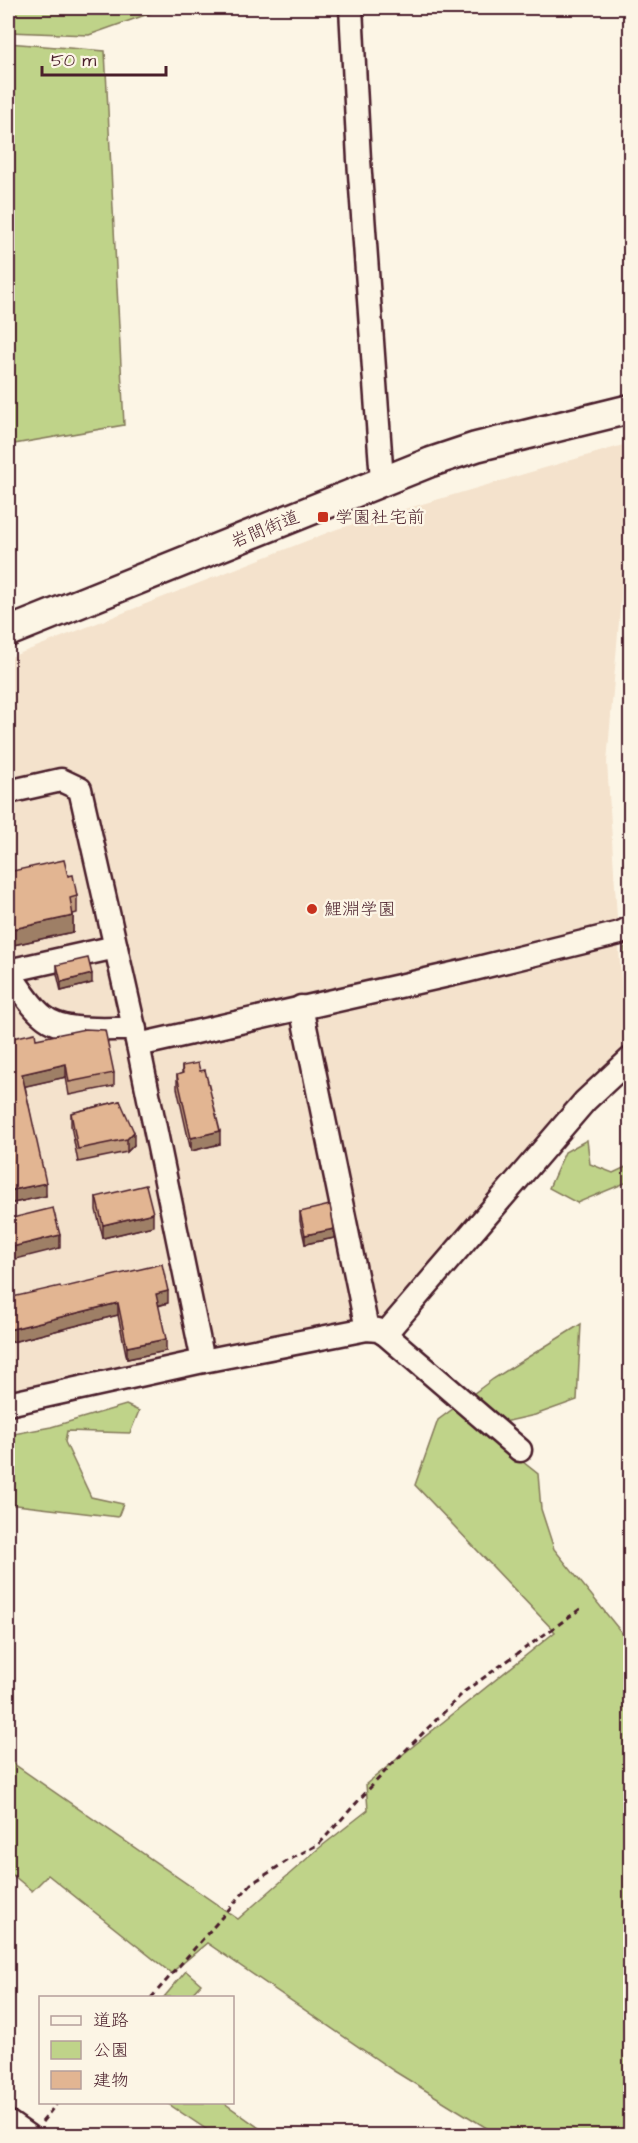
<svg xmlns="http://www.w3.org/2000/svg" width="638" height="2143" font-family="'Architects Daughter','Klee One',sans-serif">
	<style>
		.built { fill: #f4e2cc }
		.green { fill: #bfd389; stroke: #84795a; stroke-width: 1.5 }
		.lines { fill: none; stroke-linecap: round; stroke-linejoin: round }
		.minor-casing { stroke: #4a1f2b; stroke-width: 27 }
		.major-casing { stroke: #4a1f2b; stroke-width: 33 }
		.path { stroke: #4a1f2b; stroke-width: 3; stroke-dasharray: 6 4.5; stroke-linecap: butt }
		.minor { stroke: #fcf5e5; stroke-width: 22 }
		.major { stroke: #fcf5e5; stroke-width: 28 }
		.wall { fill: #c29c7e; stroke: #4a1f2b; stroke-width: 1.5 }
		.shaded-wall { fill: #9e7f66; stroke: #4a1f2b; stroke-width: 1.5 }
		.building { fill: #e2b592; stroke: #4a1f2b; stroke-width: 1.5 }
		.poi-dot { fill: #c8321e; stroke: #fcf5e5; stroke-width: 2 }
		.labels { text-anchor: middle; stroke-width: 5; stroke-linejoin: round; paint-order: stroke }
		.poi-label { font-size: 18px; fill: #4a1f2b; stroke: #fcf5e5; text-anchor: start }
		.street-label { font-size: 18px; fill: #4a1f2b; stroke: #fcf5e5 }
	</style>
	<rect width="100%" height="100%" fill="#fcf5e5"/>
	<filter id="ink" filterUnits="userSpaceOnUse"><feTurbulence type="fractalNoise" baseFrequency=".0167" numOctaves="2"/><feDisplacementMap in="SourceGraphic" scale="12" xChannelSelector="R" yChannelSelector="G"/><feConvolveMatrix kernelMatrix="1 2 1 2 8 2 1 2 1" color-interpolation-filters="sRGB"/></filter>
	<g filter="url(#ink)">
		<!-- built -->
		<path class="built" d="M 630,443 L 630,493 L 607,762 L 626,1057 L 394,1336 L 8,1416 L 8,658 L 337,529 Z"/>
		<!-- green -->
		<g class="green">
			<path d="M 8,8 L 165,8 L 89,35 L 8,32 Z"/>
			<path d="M 8,43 L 105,51 L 124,425 L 8,445 Z"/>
			<path d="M 630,945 L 630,1001 L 629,1001 L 624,948 Z"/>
			<path d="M 587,1140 L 590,1164 L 613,1173 L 630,1165 L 630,1181 L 577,1203 L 549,1188 L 565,1152 Z"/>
			<path d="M 581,1324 L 577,1400 L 535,1415 L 487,1426 L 513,1454 L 538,1474 L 541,1509 L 554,1549 L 630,1643 L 630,2135 L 498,2135 L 394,2071 L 207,1943 L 171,1973 L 48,1875 L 32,1891 L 8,1871 L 8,1760 L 238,1919 L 318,1849 L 368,1810 L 366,1784 L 555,1632 L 415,1485 L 438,1420 L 493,1379 Z"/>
			<path d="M 126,1405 L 139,1411 L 130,1433 L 67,1431 L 65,1442 L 91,1497 L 123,1504 L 118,1517 L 8,1504 L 8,1435 L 51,1427 Z"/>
			<path d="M 186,1971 L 201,1984 L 189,1997 L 164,1997 Z"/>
			<path d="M 167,2103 L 224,2103 L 269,2135 L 215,2135 Z"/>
		</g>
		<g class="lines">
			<defs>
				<g id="minor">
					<path d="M 351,8 L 359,160 L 382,480"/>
					<path d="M 8,792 L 61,780 L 80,789 L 138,1045 L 203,1361"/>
					<path d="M 8,971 L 116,947"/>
					<path d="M 8,972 C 19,986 29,1005 43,1016 C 63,1034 109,1028 135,1029"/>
					<path d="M 301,1007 L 367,1329"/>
					<path d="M 138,1045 L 466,971 L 620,933 L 630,928"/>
					<path d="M 385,1334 L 585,1101 L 630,1059"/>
					<path d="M 8,1404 L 203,1361 L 367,1329 L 378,1330 L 385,1334 L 520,1450"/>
					<path d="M 8,2122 L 28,2136"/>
				</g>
				<path id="major" d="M 8,632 L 431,462 L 476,447 L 630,409"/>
			</defs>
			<!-- minor casing -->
			<use href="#minor" class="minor-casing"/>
			<!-- major casing -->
			<use href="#major" class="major-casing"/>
			<!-- path -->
			<g class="path">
				<path d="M 151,1998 L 251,1884 L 287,1861 L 319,1844 L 390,1766 L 465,1691 L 583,1607"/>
				<path d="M 42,2122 L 58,2102"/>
			</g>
			<!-- minor -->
			<use href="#minor" class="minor"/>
			<!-- major -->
			<use href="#major" class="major"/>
		</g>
		<!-- wall -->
		<g class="wall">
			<path d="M 8,872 L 68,876 L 77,896 L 77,913 L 73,914 L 73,932 L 13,945 L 9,928 Z"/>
			<path d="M 57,965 L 92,983 L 61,991 L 57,974 Z"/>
			<path d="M 8,1039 L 36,1039 L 114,1073 L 114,1086 L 69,1095 L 66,1077 L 25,1086 L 46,1196 L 8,1204 Z"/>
			<path d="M 182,1066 L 220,1144 L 191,1151 L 177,1088 L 177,1075 L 182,1074 Z"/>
			<path d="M 120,1101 L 134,1145 L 127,1152 L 78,1162 L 71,1126 L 71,1113 Z"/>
			<path d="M 96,1197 L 153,1226 L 103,1238 L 96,1210 Z"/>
			<path d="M 300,1212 L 334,1238 L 305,1244 L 300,1221 Z"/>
			<path d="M 61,1288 L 168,1303 L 158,1306 L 166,1351 L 127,1359 L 118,1315 L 8,1343 L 8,1298 Z"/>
		</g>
		<!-- shaded-wall -->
		<g class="shaded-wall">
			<path d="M 8,912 L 9,912 L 9,928 L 8,929 Z"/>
			<path d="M 73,916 L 73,932 L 13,945 L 13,929 Z"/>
			<path d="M 92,974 L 92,983 L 61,991 L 61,982 Z"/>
			<path d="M 66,1064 L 66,1077 L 22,1087 L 22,1074 Z"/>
			<path d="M 220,1131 L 220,1144 L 191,1151 L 191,1138 Z"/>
			<path d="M 134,1132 L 134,1145 L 127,1152 L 127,1139 Z"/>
			<path d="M 46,1183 L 46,1196 L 8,1204 L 8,1191 Z"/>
			<path d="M 153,1213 L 153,1226 L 103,1238 L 103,1225 Z"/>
			<path d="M 334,1229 L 334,1238 L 305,1244 L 305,1235 Z"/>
			<path d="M 60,1235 L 60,1248 L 8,1261 L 8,1248 Z"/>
			<path d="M 168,1291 L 168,1303 L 156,1306 L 156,1294 Z"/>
			<path d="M 118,1303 L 118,1315 L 8,1343 L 8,1330 Z"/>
			<path d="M 166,1339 L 166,1351 L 127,1359 L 127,1347 Z"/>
		</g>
		<!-- building -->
		<g class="building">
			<path d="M 64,860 L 68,876 L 73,875 L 77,896 L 70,898 L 73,916 L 13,929 L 9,912 L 8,912 L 8,872 Z"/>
			<path d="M 88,958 L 92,974 L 61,982 L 57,965 Z"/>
			<path d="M 85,1029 L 105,1030 L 114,1073 L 69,1082 L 66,1064 L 22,1074 L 46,1183 L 8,1191 L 8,1039 L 35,1033 L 36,1039 Z"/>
			<path d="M 198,1063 L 200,1071 L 205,1070 L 220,1131 L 191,1138 L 177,1075 L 183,1073 L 182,1066 Z"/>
			<path d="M 120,1101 L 134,1132 L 127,1139 L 78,1149 L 71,1113 Z"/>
			<path d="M 146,1185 L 153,1213 L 103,1225 L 96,1197 Z"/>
			<path d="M 330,1205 L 334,1229 L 305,1235 L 300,1212 Z"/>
			<path d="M 53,1208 L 60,1235 L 8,1248 L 8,1219 Z"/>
			<path d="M 162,1264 L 168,1291 L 156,1294 L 166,1339 L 127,1347 L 118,1303 L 8,1330 L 8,1298 L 60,1286 L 61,1288 Z"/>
		</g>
	</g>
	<!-- markers -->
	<g class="poi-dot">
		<rect x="317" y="511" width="12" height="12" rx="3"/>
		<circle cx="312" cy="909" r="6"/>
	</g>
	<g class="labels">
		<!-- poi labels -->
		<g class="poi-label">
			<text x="335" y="523">学園社宅前</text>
			<text x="324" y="915">鯉淵学園</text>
		</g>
		<!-- street labels -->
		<g class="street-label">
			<text transform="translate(265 529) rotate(-22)" y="6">岩間街道</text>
		</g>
	</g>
	<!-- margin -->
	<rect width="638" height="2143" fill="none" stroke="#fcf5e5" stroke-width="30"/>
	<rect x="15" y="15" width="608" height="2113" fill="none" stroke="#4a1f2b" stroke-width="2" filter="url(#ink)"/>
	<!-- legend -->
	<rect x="39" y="1996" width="195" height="108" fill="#fcf5e5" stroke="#b59f9b" stroke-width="1.5"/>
	<rect x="51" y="2016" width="30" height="9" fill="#fcf5e5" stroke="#b59f9b" stroke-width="1.5"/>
	<text x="93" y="2026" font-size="18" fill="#4a1f2b">道路</text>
	<rect x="51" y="2041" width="30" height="18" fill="#bfd389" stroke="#b59f9b" stroke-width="1.5"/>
	<text x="93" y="2056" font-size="18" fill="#4a1f2b">公園</text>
	<rect x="51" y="2071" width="30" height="18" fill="#e2b592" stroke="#b59f9b" stroke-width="1.5"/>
	<text x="93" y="2086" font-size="18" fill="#4a1f2b">建物</text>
	<!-- scale -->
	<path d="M42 66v9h124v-9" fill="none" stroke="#4a1f2b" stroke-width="3"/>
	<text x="51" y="66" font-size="18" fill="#4a1f2b" stroke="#fcf5e5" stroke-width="4.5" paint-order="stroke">50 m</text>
</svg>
